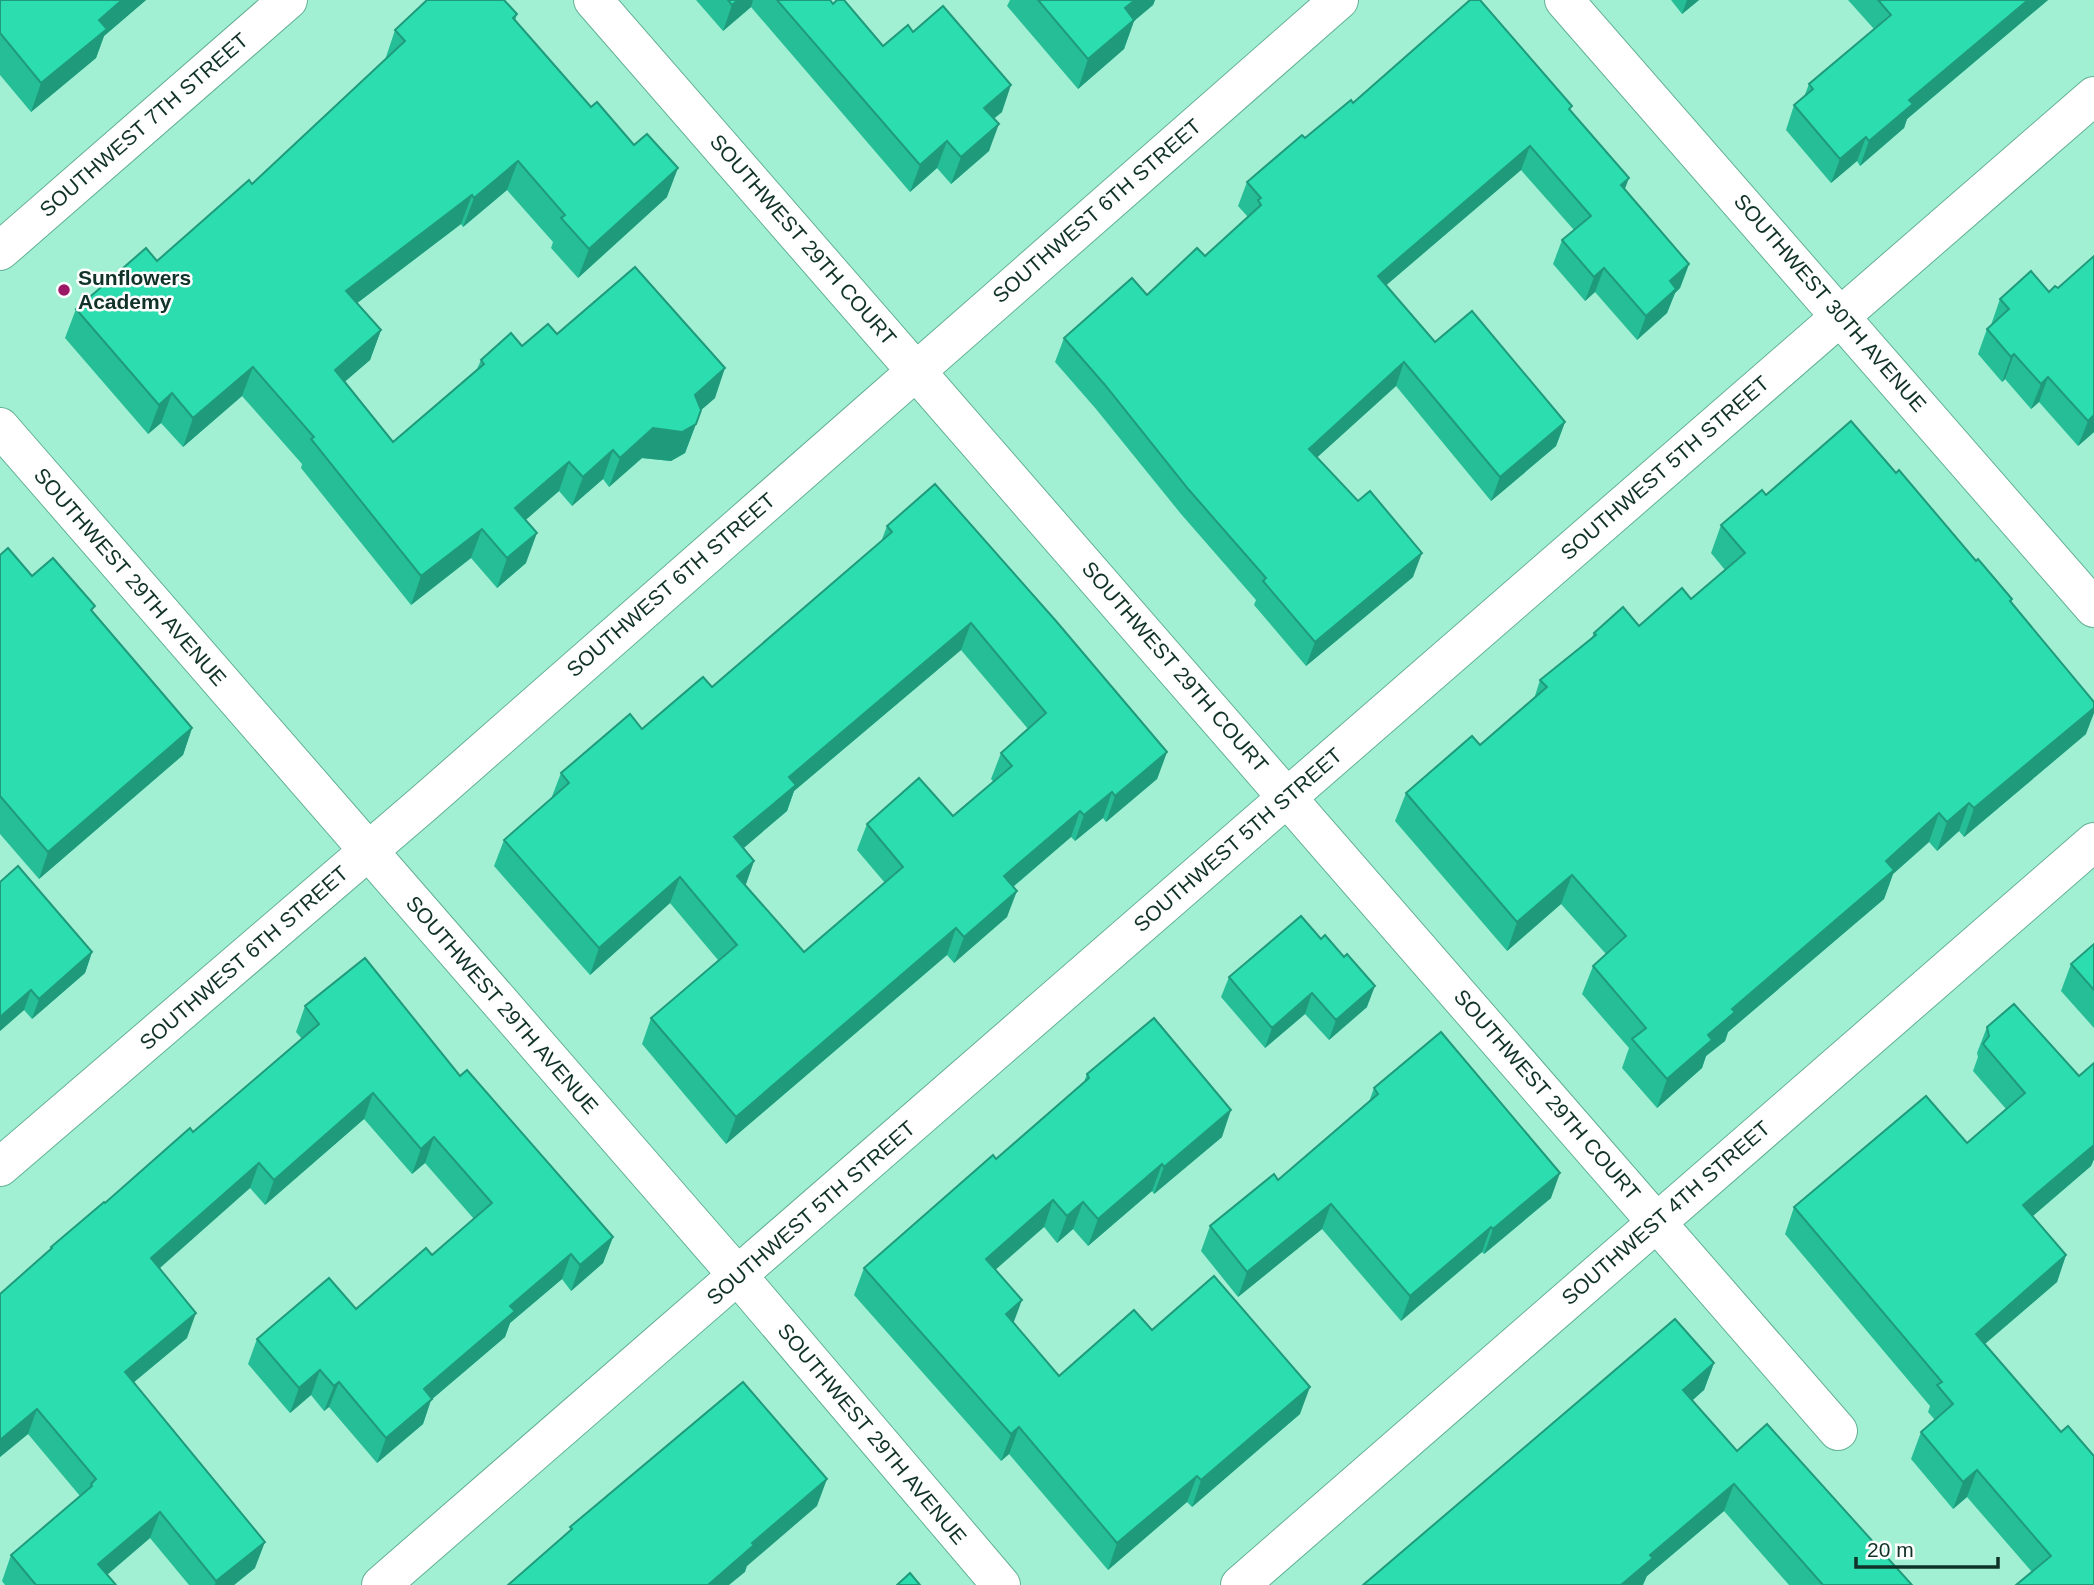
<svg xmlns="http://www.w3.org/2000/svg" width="2094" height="1585" font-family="Arial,sans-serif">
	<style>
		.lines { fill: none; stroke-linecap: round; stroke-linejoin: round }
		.minor-casing { stroke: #63b096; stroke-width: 40 }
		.minor { stroke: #fff; stroke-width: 38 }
		.wall { fill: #26be97; fill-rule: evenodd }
		.shaded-wall { fill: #1f9b7b }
		.building { fill: #2cddb0; stroke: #1f9b7b; stroke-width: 2; fill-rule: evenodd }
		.poi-dot { fill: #9d1767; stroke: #fefefe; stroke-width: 2.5 }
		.labels { text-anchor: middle; stroke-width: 5; stroke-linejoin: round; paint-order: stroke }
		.street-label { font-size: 21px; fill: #113228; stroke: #fefefe }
		.poi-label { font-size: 21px; font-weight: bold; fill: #113228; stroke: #fefefe; text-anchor: start }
	</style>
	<rect width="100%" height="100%" fill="#a2f0d4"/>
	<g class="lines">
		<defs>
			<g id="minor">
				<path d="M 593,0 L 1838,1431"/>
				<path d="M 1564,0 L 2094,608"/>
				<path d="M 0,251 L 288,0"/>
				<path d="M 0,427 L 739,1277 L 1001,1585"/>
				<path d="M 0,1167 L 423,804 L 1339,0"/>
				<path d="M 381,1585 L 2094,96"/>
				<path d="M 1240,1585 L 2094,842"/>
			</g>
		</defs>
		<!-- minor casing -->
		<use href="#minor" class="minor-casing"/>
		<!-- minor -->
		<use href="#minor" class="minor"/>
	</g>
	<!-- wall -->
	<g class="wall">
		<path d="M 0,0 L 146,0 L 104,36 L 96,58 L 31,112 L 0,75 Z"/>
		<path d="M 696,0 L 830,0 L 883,46 L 913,32 L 1002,112 L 994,118 L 989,151 L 951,184 L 937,168 L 910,192 L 751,7 L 723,31 Z"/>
		<path d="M 1010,0 L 1155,0 L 1153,5 L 1134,21 L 1124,49 L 1078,89 L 1007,6 Z"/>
		<path d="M 1671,0 L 1699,0 L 1682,14 Z"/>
		<path d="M 1848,0 L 2048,0 L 1907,119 L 1904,128 L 1860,166 L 1857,161 L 1831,183 L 1786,130 L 1794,105 L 1804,97 L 1809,84 L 1874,29 Z"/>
		<path d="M 517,14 L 515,21 L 667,197 L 578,278 L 551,248 L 553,242 L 507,190 L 463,227 L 461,224 L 357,303 L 381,330 L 370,360 L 345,381 L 393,442 L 477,369 L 481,360 L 557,334 L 715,398 L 701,410 L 685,453 L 671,461 L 642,458 L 609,487 L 603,479 L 572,506 L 559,491 L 525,520 L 526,563 L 497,588 L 471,558 L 411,605 L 301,468 L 302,464 L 242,396 L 183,447 L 161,423 L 148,434 L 65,338 L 76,309 L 157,261 L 252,184 L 385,60 L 395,30 Z"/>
		<path d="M 1353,103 L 1571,111 L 1625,189 L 1689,264 L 1680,288 L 1675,293 L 1667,313 L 1637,340 L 1595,292 L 1585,301 L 1553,264 L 1562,240 L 1574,230 L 1521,170 L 1386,285 L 1435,342 L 1565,422 L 1556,446 L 1491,501 L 1396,386 L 1317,457 L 1413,577 L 1306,666 L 1254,605 L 1256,600 L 1181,514 L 1096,409 L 1055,362 L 1064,338 L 1147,295 L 1205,256 L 1248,217 L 1238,206 L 1247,182 Z"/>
		<path d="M 2058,288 L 2094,432 L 2078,446 L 2039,402 L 2031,409 L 2005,379 L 2002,382 L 1978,354 L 1987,329 L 1991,325 L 2000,299 L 2049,292 Z"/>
		<path d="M 1896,473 L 2012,599 L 2011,603 L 2086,734 L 1964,837 L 1959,831 L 1937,851 L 1929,842 L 1893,874 L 1884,899 L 1728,1032 L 1725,1041 L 1706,1056 L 1702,1068 L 1657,1108 L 1622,1068 L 1629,1048 L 1582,994 L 1593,966 L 1606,954 L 1561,904 L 1507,951 L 1395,821 L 1406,793 L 1480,745 L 1534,699 L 1540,680 L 1592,637 L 1594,633 L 1639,626 L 1691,599 L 1725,570 L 1711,553 L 1721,525 L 1766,495 Z"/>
		<path d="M 887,526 L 1167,752 L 1157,779 L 1106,822 L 1103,818 L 1075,841 L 1071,837 L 1013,887 L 1007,917 L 954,963 L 947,955 L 726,1144 L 642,1044 L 651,1018 L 718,960 L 670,903 L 590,975 L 494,866 L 504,840 L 551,799 L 561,773 L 642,729 L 712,687 L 881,542 ZM 961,650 L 1028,729 L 1001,753 L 991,779 L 994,782 L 953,816 L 867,824 L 857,850 L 885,883 L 804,952 L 745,886 L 754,861 L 743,848 L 787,811 L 794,791 Z"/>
		<path d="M 0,555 L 93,612 L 192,728 L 183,755 L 39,879 L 0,834 Z"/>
		<path d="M 0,882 L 92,952 L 85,973 L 32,1019 L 24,1010 L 0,1031 Z"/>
		<path d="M 1301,916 L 1367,1007 L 1329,1040 L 1305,1014 L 1265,1048 L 1221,997 L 1229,977 Z"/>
		<path d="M 2094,944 L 2094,1028 L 2061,991 L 2071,964 Z"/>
		<path d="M 305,1006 L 460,1076 L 613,1237 L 603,1263 L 571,1291 L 562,1279 L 510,1323 L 505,1337 L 431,1400 L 423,1424 L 377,1463 L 329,1407 L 324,1411 L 311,1395 L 290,1413 L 248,1364 L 257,1339 L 356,1309 L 432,1255 L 474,1219 L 425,1163 L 412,1174 L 364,1119 L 265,1205 L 250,1188 L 159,1268 L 187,1338 L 134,1382 L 255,1568 L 234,1585 L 189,1585 L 150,1538 L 107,1575 L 116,1585 L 5,1585 L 2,1581 L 11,1555 L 80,1496 L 28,1434 L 0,1457 L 0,1294 L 50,1250 L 51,1247 L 193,1132 L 302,1039 L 296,1032 Z"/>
		<path d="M 1987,1027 L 2094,1159 L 2091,1166 L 2033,1216 L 2066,1255 L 2057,1282 L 1985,1344 L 2061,1432 L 2094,1585 L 2032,1572 L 1967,1497 L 1953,1509 L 1911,1459 L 1921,1432 L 1935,1420 L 1928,1412 L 1930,1406 L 1785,1234 L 1794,1207 L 1967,1143 L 2006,1109 L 1973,1071 L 1978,1057 L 1977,1053 Z"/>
		<path d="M 1087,1074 L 1222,1137 L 1154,1194 L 1152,1191 L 1088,1246 L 1073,1229 L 1057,1243 L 1044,1227 L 995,1269 L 1014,1323 L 1059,1376 L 1152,1330 L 1300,1414 L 1192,1507 L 1187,1502 L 1108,1570 L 1009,1454 L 1001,1461 L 854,1295 L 864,1268 L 996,1159 L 1084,1082 Z"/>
		<path d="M 1374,1088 L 1551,1198 L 1484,1254 L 1482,1252 L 1401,1321 L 1322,1229 L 1238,1297 L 1201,1251 L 1210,1226 L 1278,1180 L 1369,1102 Z"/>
		<path d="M 1714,1363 L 1704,1390 L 1692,1400 L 1737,1451 L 1912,1585 L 1789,1585 L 1724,1511 L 1647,1576 L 1363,1585 Z"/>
	</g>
	<!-- shaded-wall -->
	<g class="shaded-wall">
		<path d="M 122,0 L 146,0 L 104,36 L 96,58 L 31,112 L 41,83 L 99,20 Z"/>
		<path d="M 738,0 L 753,0 L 751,7 L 723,31 L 732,5 Z"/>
		<path d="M 1135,0 L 1155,0 L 1153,5 L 1134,21 L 1124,49 L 1078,89 L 1088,59 L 1125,8 Z"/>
		<path d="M 1687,0 L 1699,0 L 1682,14 Z"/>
		<path d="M 2028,0 L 2048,0 L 1907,119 L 1904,128 L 1860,166 L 1869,141 L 1909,100 Z"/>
		<path d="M 1011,85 L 1002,112 L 974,135 L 984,108 Z"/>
		<path d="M 999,124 L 989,151 L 951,184 L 961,157 Z"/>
		<path d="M 1866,137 L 1857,161 L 1831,183 L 1840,159 Z"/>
		<path d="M 947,141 L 937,168 L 910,192 L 920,165 Z"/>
		<path d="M 1530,146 L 1521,170 L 1369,300 L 1378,276 Z"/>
		<path d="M 518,161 L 507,190 L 463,227 L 474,198 Z"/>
		<path d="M 678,168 L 667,197 L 578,278 L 589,249 Z"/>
		<path d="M 1629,178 L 1620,202 L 1621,185 Z"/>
		<path d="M 472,195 L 461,224 L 335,320 L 346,291 Z"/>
		<path d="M 1689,264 L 1680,288 L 1675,293 L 1667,313 L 1637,340 L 1646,316 L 1670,281 Z"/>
		<path d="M 1604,268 L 1595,292 L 1585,301 L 1594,277 Z"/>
		<path d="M 381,330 L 370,360 L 325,399 L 335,370 Z"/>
		<path d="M 2014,354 L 2005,379 L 2002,382 L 2011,357 Z"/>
		<path d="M 1404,362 L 1396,386 L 1300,473 L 1309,449 Z"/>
		<path d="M 253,367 L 242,396 L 183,447 L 193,418 Z"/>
		<path d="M 725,368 L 715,398 L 685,424 L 695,395 Z"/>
		<path d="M 2048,377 L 2039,402 L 2031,409 L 2041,384 Z"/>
		<path d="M 172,393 L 161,423 L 148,434 L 159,405 Z"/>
		<path d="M 2094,415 L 2094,432 L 2078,446 L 2088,421 Z"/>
		<path d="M 1565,422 L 1556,446 L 1491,501 L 1500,477 Z"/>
		<path d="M 696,424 L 685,453 L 671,461 L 642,458 L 609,487 L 620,458 L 653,428 Z"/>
		<path d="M 613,450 L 603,479 L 572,506 L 583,477 Z"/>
		<path d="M 569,462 L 559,491 L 505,538 L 515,508 Z"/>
		<path d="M 482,529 L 471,558 L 411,605 L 421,576 Z"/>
		<path d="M 537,533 L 526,563 L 497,588 L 507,558 Z"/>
		<path d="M 1422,553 L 1413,577 L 1306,666 L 1315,642 Z"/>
		<path d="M 971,623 L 961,650 L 794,791 L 787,811 L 725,864 L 734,837 L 789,777 Z"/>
		<path d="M 2094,708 L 2094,713 L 2086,734 L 1964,837 L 1974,808 Z"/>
		<path d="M 192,728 L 183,755 L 39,879 L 48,852 Z"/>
		<path d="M 1167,752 L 1157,779 L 1106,822 L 1115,796 Z"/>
		<path d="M 1112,792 L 1103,818 L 1075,841 L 1084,815 Z"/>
		<path d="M 1969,803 L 1959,831 L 1937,851 L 1947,822 Z"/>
		<path d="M 1080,811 L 1071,837 L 995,902 L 1004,876 Z"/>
		<path d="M 1939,813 L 1929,842 L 1893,874 L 1884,899 L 1728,1032 L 1725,1041 L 1706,1056 L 1702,1068 L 1657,1108 L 1667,1079 L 1732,1009 L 1886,861 Z"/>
		<path d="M 754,861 L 745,887 L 737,876 Z"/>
		<path d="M 1572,875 L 1561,904 L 1507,951 L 1517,922 Z"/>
		<path d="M 680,877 L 670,903 L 590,975 L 599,948 Z"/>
		<path d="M 1017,891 L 1007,917 L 954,963 L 964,937 Z"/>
		<path d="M 956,928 L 947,955 L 726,1144 L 736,1117 Z"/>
		<path d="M 92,952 L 85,973 L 32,1019 L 39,999 Z"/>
		<path d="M 1375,986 L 1367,1007 L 1329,1040 L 1336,1020 Z"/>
		<path d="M 31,990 L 24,1010 L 0,1031 L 0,1017 Z"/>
		<path d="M 1312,993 L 1305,1014 L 1265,1048 L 1272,1028 Z"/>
		<path d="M 373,1093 L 364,1119 L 265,1205 L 274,1180 Z"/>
		<path d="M 1231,1110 L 1222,1137 L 1154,1194 L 1164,1167 Z"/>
		<path d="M 434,1137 L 425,1163 L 412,1174 L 421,1149 Z"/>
		<path d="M 2094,1145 L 2094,1159 L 2091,1166 L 2014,1232 L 2023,1205 Z"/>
		<path d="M 259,1163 L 250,1188 L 142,1284 L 151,1258 Z"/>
		<path d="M 1162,1164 L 1152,1191 L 1088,1246 L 1098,1219 Z"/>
		<path d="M 1560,1173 L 1551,1198 L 1484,1254 L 1493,1229 Z"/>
		<path d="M 1053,1200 L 1044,1227 L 977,1286 L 986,1259 Z"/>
		<path d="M 1083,1202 L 1073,1229 L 1057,1243 L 1067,1216 Z"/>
		<path d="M 1331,1204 L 1322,1229 L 1238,1297 L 1247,1272 Z"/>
		<path d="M 1491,1227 L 1482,1252 L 1401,1321 L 1410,1296 Z"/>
		<path d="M 613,1237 L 603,1263 L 571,1291 L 580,1265 Z"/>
		<path d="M 571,1254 L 562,1279 L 510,1323 L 505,1337 L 431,1400 L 423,1424 L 377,1463 L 386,1438 L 424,1389 L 510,1306 Z"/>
		<path d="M 2066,1255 L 2057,1282 L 1966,1360 L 1976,1334 Z"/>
		<path d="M 1022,1300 L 1012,1327 L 1006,1314 Z"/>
		<path d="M 196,1313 L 187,1338 L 116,1397 L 125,1372 Z"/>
		<path d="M 1714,1363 L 1704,1390 L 1674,1417 L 1683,1390 Z"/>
		<path d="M 320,1370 L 311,1395 L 290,1413 L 299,1388 Z"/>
		<path d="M 339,1382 L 329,1407 L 324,1411 L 334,1386 Z"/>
		<path d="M 1310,1387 L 1300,1414 L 1192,1507 L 1201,1480 Z"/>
		<path d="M 37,1409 L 28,1434 L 0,1457 L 0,1440 Z"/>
		<path d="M 1019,1427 L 1009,1454 L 1001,1461 L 1011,1434 Z"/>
		<path d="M 1977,1470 L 1967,1497 L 1953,1509 L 1963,1482 Z"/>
		<path d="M 1197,1476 L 1187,1502 L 1108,1570 L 1117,1543 Z"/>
		<path d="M 827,1479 L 817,1506 L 747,1566 L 745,1572 L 729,1585 L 708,1585 L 752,1543 Z"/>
		<path d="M 1734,1484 L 1724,1511 L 1647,1576 L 1643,1585 L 1621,1585 L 1650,1555 Z"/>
		<path d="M 160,1512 L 150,1538 L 95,1585 L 98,1564 Z"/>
		<path d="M 265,1542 L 255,1568 L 234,1585 L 215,1585 L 216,1581 Z"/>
	</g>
	<!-- building -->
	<g class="building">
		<path d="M 0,0 L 122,0 L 99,20 L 107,29 L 41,83 L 0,33 Z"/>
		<path d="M 427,0 L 504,0 L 517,14 L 513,18 L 591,107 L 597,102 L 634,145 L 647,134 L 678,168 L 589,249 L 561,218 L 565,215 L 518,161 L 474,198 L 472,195 L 346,291 L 381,330 L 335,370 L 393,442 L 484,364 L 481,360 L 511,333 L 522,346 L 548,324 L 557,334 L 635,267 L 725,368 L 695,395 L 701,410 L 696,424 L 682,432 L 653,428 L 620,458 L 613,450 L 583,477 L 569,462 L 515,508 L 537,533 L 507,558 L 482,529 L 421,576 L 311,439 L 314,437 L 253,367 L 193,418 L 172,393 L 159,405 L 76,309 L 146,248 L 157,261 L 249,180 L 252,184 L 405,41 L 395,30 Z"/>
		<path d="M 728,0 L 738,0 L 732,5 Z"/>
		<path d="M 777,0 L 830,0 L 833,4 L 837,0 L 844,0 L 883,46 L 908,25 L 913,32 L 943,6 L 1011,85 L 984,108 L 999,124 L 961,157 L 947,141 L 920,165 Z"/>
		<path d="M 1038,0 L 1135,0 L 1125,8 L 1134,20 L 1088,59 Z"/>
		<path d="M 1470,0 L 1480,0 L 1572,106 L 1569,109 L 1629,178 L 1621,185 L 1689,264 L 1670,281 L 1676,289 L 1646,316 L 1604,268 L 1594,277 L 1562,240 L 1591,216 L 1530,146 L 1378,276 L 1435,342 L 1472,311 L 1565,422 L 1500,477 L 1404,362 L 1309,449 L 1358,501 L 1370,491 L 1422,553 L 1315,642 L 1263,581 L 1266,578 L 1189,490 L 1105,385 L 1064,338 L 1132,278 L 1147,295 L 1197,248 L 1205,256 L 1261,205 L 1258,200 L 1261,198 L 1247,182 L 1302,135 L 1305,138 L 1351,100 L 1353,103 Z"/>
		<path d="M 1878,0 L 2028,0 L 1909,100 L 1913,104 L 1869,141 L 1866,137 L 1840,159 L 1794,105 L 1813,89 L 1809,84 L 1891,15 Z"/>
		<path d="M 2094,256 L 2094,415 L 2088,421 L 2048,377 L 2041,384 L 2014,354 L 2011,357 L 1987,329 L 2009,309 L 2000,299 L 2031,271 L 2049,292 L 2055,286 L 2058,288 Z"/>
		<path d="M 1851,421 L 1896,473 L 1899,470 L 1976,561 L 1978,559 L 2012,599 L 2010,601 L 2094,702 L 2094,708 L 1974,808 L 1969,803 L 1947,822 L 1939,813 L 1886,861 L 1894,870 L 1732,1009 L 1735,1012 L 1708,1035 L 1712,1040 L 1667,1079 L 1632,1039 L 1646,1028 L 1593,966 L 1626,936 L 1572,875 L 1517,922 L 1406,793 L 1472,736 L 1480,745 L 1547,687 L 1540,680 L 1596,635 L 1594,633 L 1623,607 L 1639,626 L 1682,588 L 1691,599 L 1745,553 L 1721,525 L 1762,490 L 1766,495 Z"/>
		<path d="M 935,484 L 1056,621 L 1167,752 L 1115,796 L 1112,792 L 1084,815 L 1080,811 L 1004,876 L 1017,891 L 964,937 L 956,928 L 736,1117 L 651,1018 L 737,945 L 680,877 L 599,948 L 504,840 L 569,783 L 561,773 L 630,714 L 642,729 L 703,677 L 712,687 L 892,532 L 887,526 ZM 971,623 L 1046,713 L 1001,753 L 1012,766 L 953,816 L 919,778 L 867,824 L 903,867 L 804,952 L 737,876 L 754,861 L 734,837 L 796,785 L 789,777 Z"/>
		<path d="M 8,548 L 32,576 L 53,558 L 95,606 L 91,610 L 192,728 L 48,852 L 0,796 L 0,555 Z"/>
		<path d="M 18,866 L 92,952 L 39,999 L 31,990 L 0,1017 L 0,882 Z"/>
		<path d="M 1301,916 L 1321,939 L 1325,935 L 1344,957 L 1347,954 L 1375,986 L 1336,1020 L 1312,993 L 1272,1028 L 1229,977 Z"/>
		<path d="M 2094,944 L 2094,990 L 2071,964 Z"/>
		<path d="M 365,958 L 460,1076 L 467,1070 L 613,1237 L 580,1265 L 571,1254 L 510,1306 L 515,1311 L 424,1389 L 432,1399 L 386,1438 L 339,1382 L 334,1386 L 320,1370 L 299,1388 L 257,1339 L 329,1278 L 356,1309 L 426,1248 L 432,1255 L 492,1203 L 434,1137 L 421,1149 L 373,1093 L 274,1180 L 259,1163 L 151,1258 L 196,1313 L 125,1372 L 265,1542 L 216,1581 L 160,1512 L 98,1564 L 116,1585 L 36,1585 L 11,1555 L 92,1486 L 91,1484 L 96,1479 L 37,1409 L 0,1440 L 0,1294 L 52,1248 L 51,1247 L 104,1202 L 105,1203 L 190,1128 L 193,1132 L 319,1024 L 305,1006 Z"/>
		<path d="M 2014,1004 L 2079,1076 L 2094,1063 L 2094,1145 L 2023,1205 L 2066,1255 L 1976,1334 L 2061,1432 L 2068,1426 L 2094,1456 L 2094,1585 L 2016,1585 L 2051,1556 L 1977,1470 L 1963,1482 L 1921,1432 L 1953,1404 L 1937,1385 L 1942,1382 L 1794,1207 L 1926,1096 L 1967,1143 L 2025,1093 L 1983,1044 L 1989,1036 L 1987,1027 Z"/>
		<path d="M 1154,1018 L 1231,1110 L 1164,1167 L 1162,1164 L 1098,1219 L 1083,1202 L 1067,1216 L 1053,1200 L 986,1259 L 1022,1300 L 1006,1314 L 1059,1376 L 1134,1310 L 1152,1330 L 1214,1276 L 1310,1387 L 1201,1480 L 1197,1476 L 1117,1543 L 1019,1427 L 1011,1434 L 864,1268 L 993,1155 L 996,1159 L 1089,1078 L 1087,1074 Z"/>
		<path d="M 1441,1032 L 1560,1173 L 1493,1229 L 1491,1227 L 1410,1296 L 1331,1204 L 1247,1272 L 1210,1226 L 1274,1174 L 1278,1180 L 1378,1094 L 1374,1088 Z"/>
		<path d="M 1675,1319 L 1714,1363 L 1683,1390 L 1737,1451 L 1767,1424 L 1912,1585 L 1823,1585 L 1734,1484 L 1650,1555 L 1653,1558 L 1621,1585 L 1363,1585 Z"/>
		<path d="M 743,1382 L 827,1479 L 752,1543 L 754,1545 L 708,1585 L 508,1585 L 572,1529 L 570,1527 Z"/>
		<path d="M 910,1573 L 920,1585 L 897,1585 Z"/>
	</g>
	<!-- markers -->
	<circle class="poi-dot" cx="64" cy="290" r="7"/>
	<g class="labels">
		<!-- street labels -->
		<g class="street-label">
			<text transform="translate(144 125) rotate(-41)" y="7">SOUTHWEST 7TH STREET</text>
			<text transform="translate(1097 211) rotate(-41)" y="7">SOUTHWEST 6TH STREET</text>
			<text transform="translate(803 240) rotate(49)" y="7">SOUTHWEST 29TH COURT</text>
			<text transform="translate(1830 303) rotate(49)" y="7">SOUTHWEST 30TH AVENUE</text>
			<text transform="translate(1665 468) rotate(-41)" y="7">SOUTHWEST 5TH STREET</text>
			<text transform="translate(130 577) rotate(49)" y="7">SOUTHWEST 29TH AVENUE</text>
			<text transform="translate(671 585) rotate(-41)" y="7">SOUTHWEST 6TH STREET</text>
			<text transform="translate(1175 667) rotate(49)" y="7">SOUTHWEST 29TH COURT</text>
			<text transform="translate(1238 840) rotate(-41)" y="7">SOUTHWEST 5TH STREET</text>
			<text transform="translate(244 958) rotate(-41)" y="7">SOUTHWEST 6TH STREET</text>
			<text transform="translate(502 1005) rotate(49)" y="7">SOUTHWEST 29TH AVENUE</text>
			<text transform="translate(1547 1095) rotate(49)" y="7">SOUTHWEST 29TH COURT</text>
			<text transform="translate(811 1213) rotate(-41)" y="7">SOUTHWEST 5TH STREET</text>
			<text transform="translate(1666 1213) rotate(-41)" y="7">SOUTHWEST 4TH STREET</text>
			<text transform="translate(872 1434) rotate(50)" y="7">SOUTHWEST 29TH AVENUE</text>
		</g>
		<!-- poi labels -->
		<g class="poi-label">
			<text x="78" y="285">Sunflowers<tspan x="78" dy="24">Academy</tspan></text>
		</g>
	</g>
	<!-- scale -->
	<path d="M1856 1557v10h142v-10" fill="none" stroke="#113228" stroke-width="3.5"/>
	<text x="1867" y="1557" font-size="21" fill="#113228" stroke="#fefefe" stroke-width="5" paint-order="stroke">20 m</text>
</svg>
